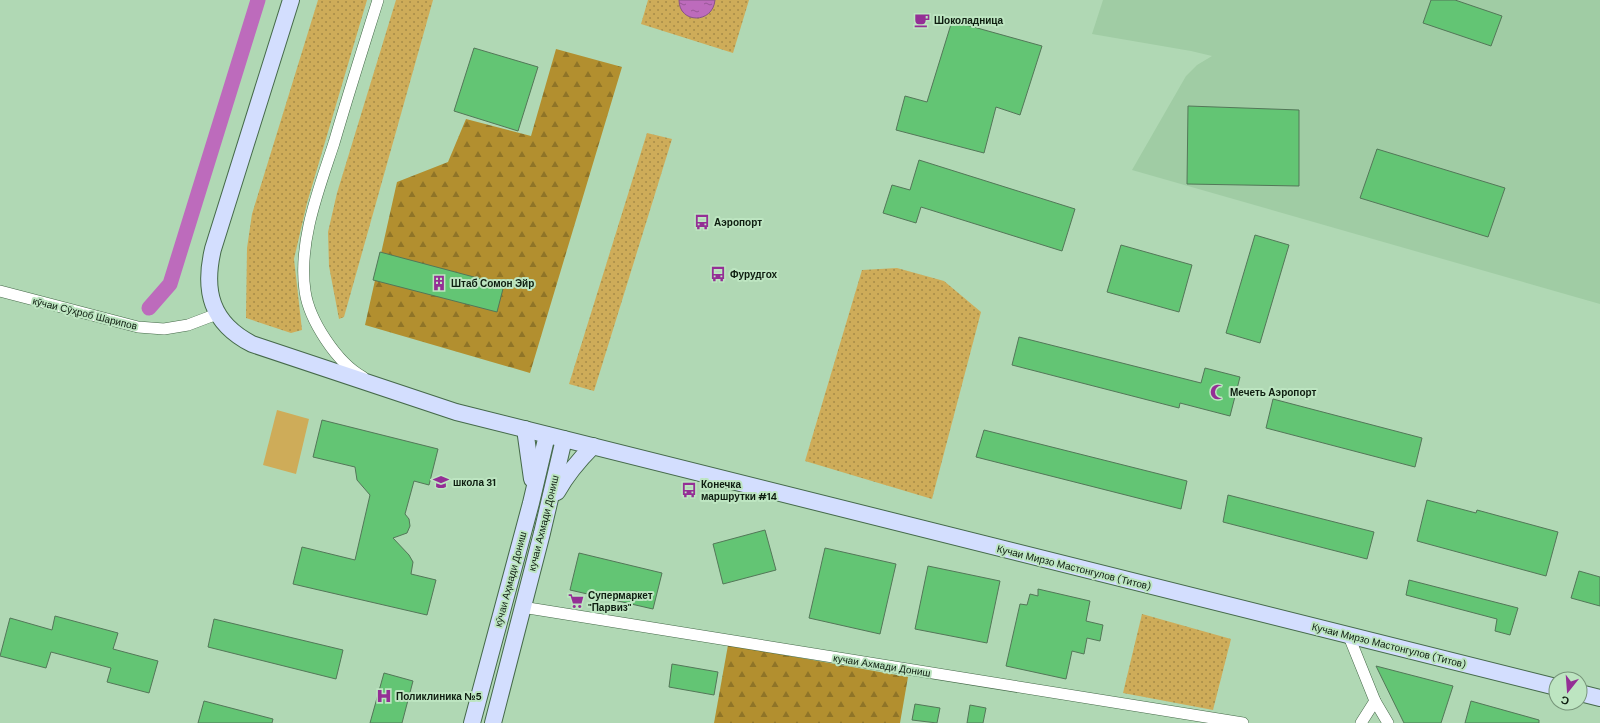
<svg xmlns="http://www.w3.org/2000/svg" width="1600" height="723" font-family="'DM Sans',sans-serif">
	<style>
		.built { fill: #a0cca4 }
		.grass { fill: url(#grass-dots) }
		.forest { fill: url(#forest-firs) }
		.garden { fill: #ceac59 }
		.water { fill: url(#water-ripples); stroke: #885488 }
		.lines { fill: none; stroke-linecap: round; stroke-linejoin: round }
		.canal { stroke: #bd6bbc; stroke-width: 15 }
		.building { fill: #63c574; stroke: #537758 }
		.street-casing { stroke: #456949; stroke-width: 12 }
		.secondary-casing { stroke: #456949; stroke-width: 18 }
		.street { stroke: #fff; stroke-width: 11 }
		.secondary { stroke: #d3defe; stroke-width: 16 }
		.labels { text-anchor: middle; stroke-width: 4; stroke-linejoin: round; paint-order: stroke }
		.poi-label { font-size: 10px; font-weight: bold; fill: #0e1d10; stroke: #bde5c1; text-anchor: start }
		.street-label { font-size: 10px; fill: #0e1d10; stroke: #bde5c1 }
	</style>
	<defs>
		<pattern id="grass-dots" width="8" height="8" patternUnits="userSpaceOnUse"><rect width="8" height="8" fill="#ceac59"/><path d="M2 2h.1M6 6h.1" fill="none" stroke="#a68b48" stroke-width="1.8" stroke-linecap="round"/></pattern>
		<pattern id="forest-firs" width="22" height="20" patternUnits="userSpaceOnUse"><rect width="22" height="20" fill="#b28f2f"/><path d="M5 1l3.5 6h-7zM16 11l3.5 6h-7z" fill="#8f7427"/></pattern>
		<pattern id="water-ripples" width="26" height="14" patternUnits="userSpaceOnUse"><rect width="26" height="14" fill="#bd6bbc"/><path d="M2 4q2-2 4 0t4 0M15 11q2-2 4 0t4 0" fill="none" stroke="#985797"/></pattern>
	</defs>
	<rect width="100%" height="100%" fill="#b0d8b4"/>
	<!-- built -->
	<path class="built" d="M 1103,0 L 1600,0 L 1600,304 L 1132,170 L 1186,76 L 1197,65 L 1212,56 L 1191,51 L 1092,34 Z"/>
	<!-- grass -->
	<g class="grass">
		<path d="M 318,0 L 367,0 L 307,203 L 294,259 L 302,330 L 291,333 L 246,318 L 247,248 L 252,214 Z"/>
		<path d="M 396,0 L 433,0 L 344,317 L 339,319 L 329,266 L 328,232 L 337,193 Z"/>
		<path d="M 648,0 L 749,0 L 733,53 L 641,24 Z"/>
		<path d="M 647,133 L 672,139 L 594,391 L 569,384 Z"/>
		<path d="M 897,268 L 944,281 L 981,312 L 932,499 L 805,461 L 862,270 Z"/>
		<path d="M 1142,614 L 1231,639 L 1213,710 L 1123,693 Z"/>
	</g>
	<!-- forest -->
	<g class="forest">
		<path d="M 556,49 L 622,67 L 530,373 L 365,325 L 397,182 L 448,162 L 466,119 L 531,136 Z"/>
		<path d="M 728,645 L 908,677 L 900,723 L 714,723 Z"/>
	</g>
	<!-- garden -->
	<path class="garden" d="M 277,410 L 309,419 L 296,474 L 263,465 Z"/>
	<!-- water -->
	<path class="water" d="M 679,0 L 715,0 C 713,24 679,24 679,0 Z"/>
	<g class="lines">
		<!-- canal -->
		<path class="canal" d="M 149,308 L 170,284 L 258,0"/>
	</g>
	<!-- building -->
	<g class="building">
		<path d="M 1431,0 L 1455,0 L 1502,16 L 1491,46 L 1423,23 Z"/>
		<path d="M 952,21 L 1042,46 L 1020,115 L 996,107 L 984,153 L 896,130 L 905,96 L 927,102 Z"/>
		<path d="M 474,48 L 538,67 L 518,131 L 454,111 Z"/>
		<path d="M 1188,106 L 1299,110 L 1299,186 L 1187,184 Z"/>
		<path d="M 1377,149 L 1505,188 L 1488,237 L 1360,198 Z"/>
		<path d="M 919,160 L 1075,209 L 1062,251 L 921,207 L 916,223 L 883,213 L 892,185 L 910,190 Z"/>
		<path d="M 1255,235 L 1289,245 L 1260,343 L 1226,333 Z"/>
		<path d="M 1121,245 L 1192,265 L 1179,312 L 1107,292 Z"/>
		<path d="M 380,252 L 504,285 L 497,312 L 373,280 Z"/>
		<path d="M 1019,337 L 1201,383 L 1205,368 L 1240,377 L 1230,416 L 1180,403 L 1179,408 L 1012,365 Z"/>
		<path d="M 1273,399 L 1422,438 L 1415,467 L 1266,428 Z"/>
		<path d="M 322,420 L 438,449 L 429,485 L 414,481 L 405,514 L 409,519 L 410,526 L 407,533 L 393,538 L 409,555 L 413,562 L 411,574 L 436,580 L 427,615 L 293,584 L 302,547 L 355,560 L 370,495 L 357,480 L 355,467 L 313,457 Z"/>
		<path d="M 984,430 L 1187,481 L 1181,509 L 976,457 Z"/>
		<path d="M 1228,495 L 1374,532 L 1367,559 L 1223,522 Z"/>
		<path d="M 1427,500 L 1476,513 L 1477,510 L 1558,532 L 1546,576 L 1417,541 Z"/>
		<path d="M 765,530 L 776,570 L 723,584 L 713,544 Z"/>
		<path d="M 825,548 L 896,564 L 880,634 L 809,618 Z"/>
		<path d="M 579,553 L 662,573 L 653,609 L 570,590 Z"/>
		<path d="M 928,566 L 1000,581 L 987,643 L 915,629 Z"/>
		<path d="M 1579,571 L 1600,577 L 1600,606 L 1571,598 Z"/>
		<path d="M 1409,580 L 1518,608 L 1510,635 L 1495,631 L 1497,619 L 1406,595 Z"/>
		<path d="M 1038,589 L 1090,601 L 1086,621 L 1103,625 L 1100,641 L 1087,638 L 1084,654 L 1072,651 L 1066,679 L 1006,666 L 1020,604 L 1027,605 L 1030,594 L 1038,596 Z"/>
		<path d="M 55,616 L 118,633 L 113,649 L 158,661 L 149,693 L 107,682 L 111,668 L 51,652 L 46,668 L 0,656 L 10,618 L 52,630 Z"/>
		<path d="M 214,619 L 343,650 L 336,679 L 208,647 Z"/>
		<path d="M 672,664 L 718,672 L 714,695 L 669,687 Z"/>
		<path d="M 1376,666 L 1453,686 L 1441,723 L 1404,723 Z"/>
		<path d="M 384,673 L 413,681 L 402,723 L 370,723 Z"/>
		<path d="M 204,701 L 273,719 L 272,723 L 198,723 Z"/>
		<path d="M 1471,701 L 1539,720 L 1539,723 L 1465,723 Z"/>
		<path d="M 915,704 L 940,708 L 937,723 L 912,720 Z"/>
		<path d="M 970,705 L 986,708 L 983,723 L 967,723 Z"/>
	</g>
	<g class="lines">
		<defs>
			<g id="street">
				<path d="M 0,291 L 138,327 L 164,329 L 188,325 L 217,314"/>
				<path d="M 363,377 C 337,363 309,320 305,291 C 298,241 319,189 334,143 C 348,95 363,48 378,0"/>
				<path d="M 522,607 L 1243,723"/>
				<path d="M 1348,634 L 1375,701 L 1388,723"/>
				<path d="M 1361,723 L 1375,701"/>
			</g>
			<g id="secondary">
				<path d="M 291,0 L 213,249 C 203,291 211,323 252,344 L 456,412 L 1556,687"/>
				<path d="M 525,429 L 532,479"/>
				<path d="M 557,492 C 567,474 578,461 593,446"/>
				<path d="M 1580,693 L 1600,698"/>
				<path d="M 472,723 L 531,503 L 547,435"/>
				<path d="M 493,723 L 542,533 L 564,439"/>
			</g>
		</defs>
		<!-- street casing -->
		<use href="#street" class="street-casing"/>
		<!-- secondary casing -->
		<use href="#secondary" class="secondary-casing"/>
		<!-- street -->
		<use href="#street" class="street"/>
		<!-- secondary -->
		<use href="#secondary" class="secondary"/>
	</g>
	<!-- icons -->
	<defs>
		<symbol id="cafe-bare" viewBox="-9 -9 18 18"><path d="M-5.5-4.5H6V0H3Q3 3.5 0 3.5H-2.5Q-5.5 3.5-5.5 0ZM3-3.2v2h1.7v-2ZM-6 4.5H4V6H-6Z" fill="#942f95" stroke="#bde5c1" stroke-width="2.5" paint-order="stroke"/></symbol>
		<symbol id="bus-bare" viewBox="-9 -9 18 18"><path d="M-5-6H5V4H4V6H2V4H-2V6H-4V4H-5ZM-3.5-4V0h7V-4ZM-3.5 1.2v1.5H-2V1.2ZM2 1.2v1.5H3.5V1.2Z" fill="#942f95" stroke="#bde5c1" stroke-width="2.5" paint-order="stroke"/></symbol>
		<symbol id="building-bare" viewBox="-9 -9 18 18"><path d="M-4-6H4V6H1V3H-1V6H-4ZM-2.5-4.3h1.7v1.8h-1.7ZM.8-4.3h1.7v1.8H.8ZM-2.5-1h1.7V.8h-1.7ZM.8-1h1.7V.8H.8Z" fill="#942f95" stroke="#bde5c1" stroke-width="2.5" paint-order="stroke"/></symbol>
		<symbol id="mosque-bare" viewBox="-9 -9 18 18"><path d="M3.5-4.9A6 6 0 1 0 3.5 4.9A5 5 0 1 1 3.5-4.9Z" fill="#942f95" stroke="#bde5c1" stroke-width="2.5" paint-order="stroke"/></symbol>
		<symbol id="school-bare" viewBox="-9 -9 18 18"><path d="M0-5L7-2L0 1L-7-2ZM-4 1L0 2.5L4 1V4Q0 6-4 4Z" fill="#942f95" stroke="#bde5c1" stroke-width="2.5" paint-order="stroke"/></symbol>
		<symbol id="supermarket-bare" viewBox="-9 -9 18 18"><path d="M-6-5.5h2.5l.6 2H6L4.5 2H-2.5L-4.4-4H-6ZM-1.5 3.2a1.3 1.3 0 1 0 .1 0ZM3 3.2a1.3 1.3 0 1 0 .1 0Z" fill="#942f95" stroke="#bde5c1" stroke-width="2.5" paint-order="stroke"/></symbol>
		<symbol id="hospital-bare" viewBox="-9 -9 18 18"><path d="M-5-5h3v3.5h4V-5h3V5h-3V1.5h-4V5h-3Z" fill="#942f95" stroke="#bde5c1" stroke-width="2.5" paint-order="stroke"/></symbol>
	</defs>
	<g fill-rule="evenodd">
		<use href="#cafe-bare" x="911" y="9" width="22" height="22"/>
		<use href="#bus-bare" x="691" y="211" width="22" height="22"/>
		<use href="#bus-bare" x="707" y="263" width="22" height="22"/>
		<use href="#building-bare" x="428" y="272" width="22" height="22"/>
		<use href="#mosque-bare" x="1207" y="381" width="22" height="22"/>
		<use href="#school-bare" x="430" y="471" width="22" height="22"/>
		<use href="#bus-bare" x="678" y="479" width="22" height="22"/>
		<use href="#supermarket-bare" x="565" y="590" width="22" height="22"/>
		<use href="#hospital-bare" x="373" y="685" width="22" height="22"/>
	</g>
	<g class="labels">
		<!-- poi labels -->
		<g class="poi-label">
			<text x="934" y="24">Шоколадница</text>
			<text x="714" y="226">Аэропорт</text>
			<text x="730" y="278">Фурудгох</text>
			<text x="451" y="287">Штаб Сомон Эйр</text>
			<text x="1230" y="396">Мечеть Аэропорт</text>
			<text x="453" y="486">школа 31</text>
			<text x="701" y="488">Конечка<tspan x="701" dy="12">маршрутки #14</tspan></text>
			<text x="588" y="599">Супермаркет<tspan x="588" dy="12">"Парвиз"</tspan></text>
			<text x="396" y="700">Поликлиника №5</text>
		</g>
		<!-- street labels -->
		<g class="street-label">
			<text transform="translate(85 313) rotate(14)" y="4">кӯчаи Сӯҳроб Шарипов</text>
			<text transform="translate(543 523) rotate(-76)" y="4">кучаи Ахмади Дониш</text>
			<text transform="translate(1074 567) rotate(14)" y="4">Кучаи Мирзо Мастонгулов (Титов)</text>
			<text transform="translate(510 579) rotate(-75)" y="4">кӯчаи Аҳмади Дониш</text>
			<text transform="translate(1389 645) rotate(14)" y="4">Кучаи Мирзо Мастонгулов (Титов)</text>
			<text transform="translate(882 665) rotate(9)" y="4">кучаи Ахмади Дониш</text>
		</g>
	</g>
	<!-- north arrow -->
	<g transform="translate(1568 691) rotate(197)"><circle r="19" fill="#bde5c1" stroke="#77957a"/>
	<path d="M0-3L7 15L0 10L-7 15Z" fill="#942f95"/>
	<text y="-6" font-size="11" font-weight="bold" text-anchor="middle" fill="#0e1d10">С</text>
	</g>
</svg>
